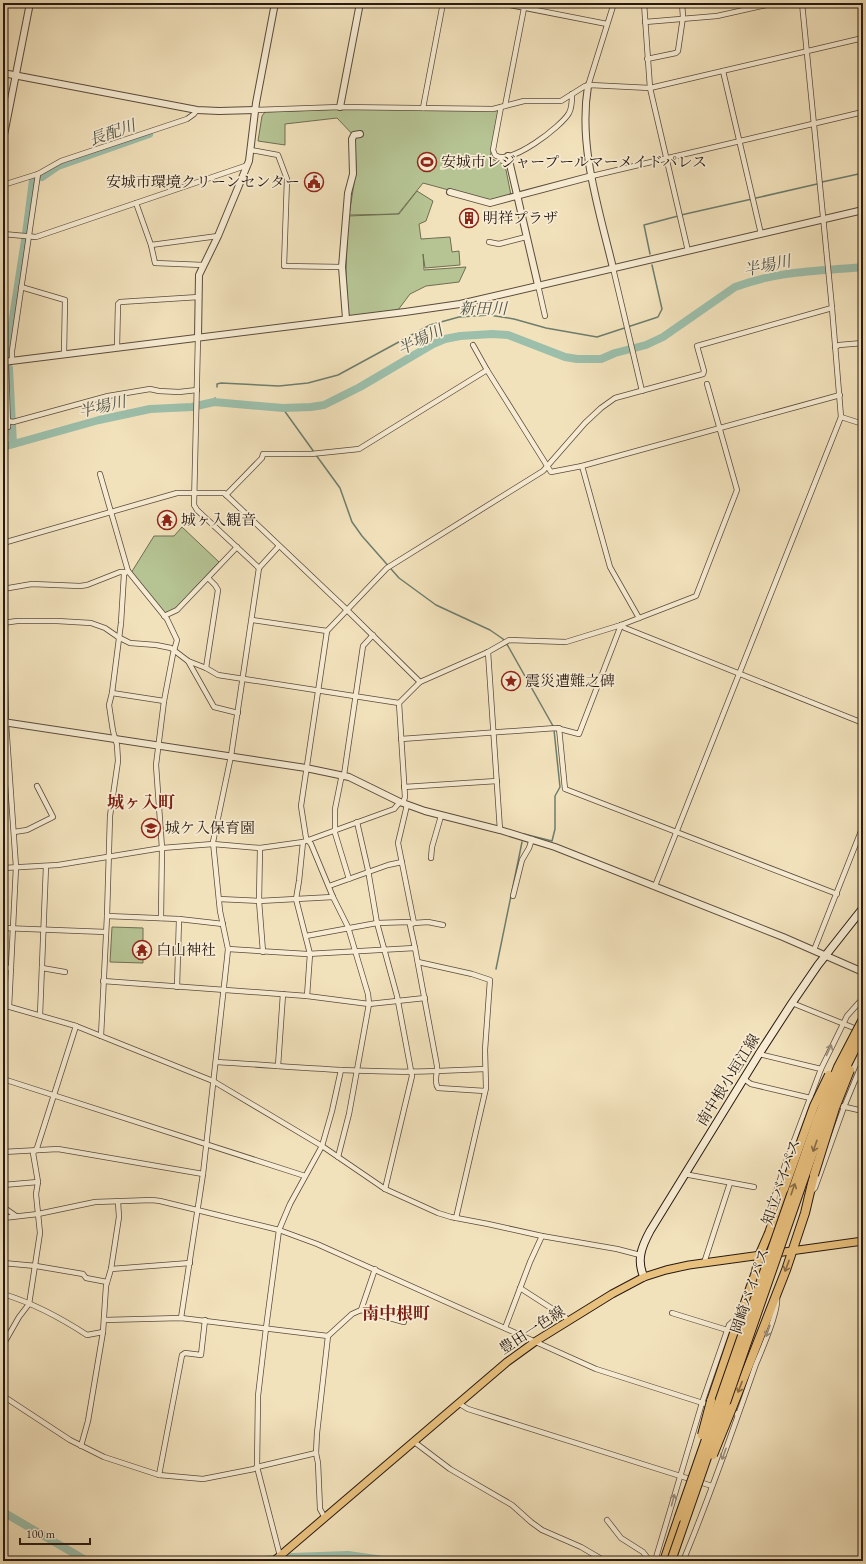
<svg xmlns="http://www.w3.org/2000/svg" width="866" height="1564" font-family="'EB Garamond','Noto Serif JP',serif">
	<style>
		.green { fill: #b6c494; stroke: #6e6e52 }
		.lines { fill: none; stroke-linecap: round; stroke-linejoin: round }
		.stream { stroke: #6d7d6d; stroke-width: 1.5 }
		.river { stroke: #9cbfab; stroke-width: 8 }
		.minor-casing { stroke: #5a4b3c; stroke-width: 6 }
		.tertiary-casing { stroke: #5a4b3c; stroke-width: 8 }
		.secondary-casing { stroke: #271911; stroke-width: 9 }
		.primary-casing { stroke: #271911; stroke-width: 9 }
		.trunk-casing { stroke: #271911; stroke-width: 10 }
		.minor { stroke: #f7ecd3; stroke-width: 4.5 }
		.tertiary { stroke: #f7ecd3; stroke-width: 6 }
		.secondary { stroke: #f7ecd3; stroke-width: 7 }
		.primary { stroke: #e9c17e; stroke-width: 7 }
		.trunk { stroke: #e9c17e; stroke-width: 8 }
		.trunk-bridge-casing { stroke: #271911; stroke-width: 10; stroke-linecap: butt }
		.trunk-bridge { stroke: #e9c17e; stroke-width: 8 }
		.oneway { stroke: #998d7c }
		.oneway2 { stroke: #886d48 }
		.labels { text-anchor: middle; stroke-width: 3.5; stroke-linejoin: round; paint-order: stroke }
		.poi-label { font-size: 15px; fill: #271911; stroke: #f7ecd3; text-anchor: start }
		.street-label { font-size: 15px; fill: #271911; stroke: #f7ecd3 }
		.water-label { font-size: 16px; font-style: italic; fill: #505347; stroke: #f7ecd3 }
		.quarter-label { font-size: 17px; font-weight: bold; fill: #7a1f14; stroke: #f7ecd3 }
	</style>
	<rect width="100%" height="100%" fill="#f2e2bc"/>
	<filter id="stains"><feTurbulence type="fractalNoise" baseFrequency=".005" numOctaves="4"/><feColorMatrix values="0 0 0 0 .2 0 0 0 0 .09 0 0 0 0 .02 0 0 0 .5 -.17"/></filter>
	<radialGradient id="worn" r=".72"><stop offset=".6" stop-color="#630" stop-opacity="0"/><stop offset="1" stop-color="#630" stop-opacity=".3"/></radialGradient>
	<!-- green -->
	<g class="green">
		<path d="M 345,109 L 497,110 L 498,113 L 490,158 L 505,165 L 511,195 L 489,201 L 423,183 L 398,214 L 349,215 L 356,171 L 355,137 L 337,118 L 285,124 L 285,145 L 258,141 L 262,116 L 265,112 Z"/>
		<path d="M 417,191 L 433,201 L 426,221 L 419,224 L 421,239 L 450,237 L 452,252 L 459,251 L 460,265 L 425,268 L 423,254 L 424,270 L 466,267 L 459,282 L 426,286 L 410,294 L 398,310 L 351,316 L 348,314 L 346,271 L 348,216 L 399,214 Z"/>
		<path d="M 182,527 L 219,562 L 174,610 L 164,613 L 131,573 L 154,536 L 174,536 Z"/>
		<path d="M 112,927 L 143,928 L 143,963 L 110,962 Z"/>
	</g>
	<g class="lines">
		<!-- stream -->
		<g class="stream">
			<path d="M 822,182 L 863,173"/>
			<path d="M 756,198 L 817,184"/>
			<path d="M 681,215 L 752,199"/>
			<path d="M 650,254 L 644,225 L 678,216"/>
			<path d="M 217,387 L 217,384 L 221,383 L 279,386 L 308,383 L 338,375 L 430,325 L 459,317 L 489,315 L 514,319 L 546,328 L 597,337 L 658,317 L 662,309 L 652,265"/>
			<path d="M 214,402 L 215,398"/>
			<path d="M 283,408 L 286,413 L 314,452"/>
			<path d="M 316,455 L 340,488 L 352,522 L 362,536 L 399,578 L 436,605 L 490,630 L 503,639 L 508,646 L 553,726"/>
			<path d="M 524,834 L 552,841 L 555,829 L 555,796 L 560,787 L 554,730"/>
			<path d="M 496,969 L 522,842"/>
		</g>
		<!-- river -->
		<g class="river">
			<path d="M 42,177 L 58,166 L 149,134"/>
			<path d="M 26,234 L 33,180 L 35,180"/>
			<path d="M 9,356 L 8,350 L 25,240"/>
			<path d="M 9,368 L 13,444"/>
			<path d="M 3,447 L 99,420 L 150,409 L 192,407 L 214,402 L 283,408 L 311,407 L 324,405 L 360,387 L 433,344 L 445,339 L 460,336 L 492,334 L 508,335 L 565,357 L 577,359 L 601,359 L 615,353 L 646,345 L 663,337 L 735,287 C 777,271 819,271 863,267"/>
			<path d="M 3,1512 L 87,1561"/>
			<path d="M 254,1561 L 292,1557 L 348,1555 L 390,1561"/>
		</g>
		<defs>
			<g id="minor">
				<path d="M 500,3 L 607,24"/>
				<path d="M 644,3 L 650,88 L 688,251"/>
				<path d="M 645,22 L 717,16 L 775,3"/>
				<path d="M 647,59 L 676,53 L 678,51 L 683,17 L 682,3"/>
				<path d="M 723,71 L 761,234"/>
				<path d="M 588,86 L 614,3"/>
				<path d="M 505,106 L 525,3"/>
				<path d="M 501,107 L 493,150 L 495,155 C 509,167 562,126 569,113 C 572,108 572,100 572,94"/>
				<path d="M 423,108 L 443,3"/>
				<path d="M 255,110 L 340,107 L 493,109 L 524,101 L 561,101 L 585,86 L 590,85 L 650,88 L 863,38"/>
				<path d="M 251,150 L 278,155 L 287,179 L 284,266 L 342,267"/>
				<path d="M 592,176 L 863,112"/>
				<path d="M 3,185 L 38,174 L 61,161 L 187,119 L 194,114 L 197,110"/>
				<path d="M 136,203 L 151,245 L 155,263 L 203,265"/>
				<path d="M 3,234 L 36,237 L 248,165"/>
				<path d="M 489,242 L 499,244 L 526,237"/>
				<path d="M 151,245 L 218,236"/>
				<path d="M 613,268 L 642,391"/>
				<path d="M 538,285 L 545,316"/>
				<path d="M 21,287 L 65,300 L 64,354"/>
				<path d="M 198,337 L 194,505 L 197,510 L 259,568"/>
				<path d="M 473,345 L 487,370 L 551,472 L 582,466 L 840,395"/>
				<path d="M 117,347 L 118,304 L 120,302 L 199,297"/>
				<path d="M 835,347 L 839,345 L 863,343"/>
				<path d="M 6,361 L 8,427"/>
				<path d="M 12,361 L 12,351 L 38,174"/>
				<path d="M 841,417 L 863,424"/>
				<path d="M 8,421 L 13,422 L 108,396 L 150,389 L 159,391 L 179,392 L 197,390"/>
				<path d="M 582,466 L 610,567 L 639,618"/>
				<path d="M 100,474 L 128,571 L 167,619 L 177,640 L 173,654 L 164,701 L 156,765 L 162,848 L 161,918"/>
				<path d="M 226,495 L 262,458 L 263,454 L 311,454 L 359,449 L 487,370"/>
				<path d="M 3,543 L 177,493 L 224,493 L 346,609 L 420,682"/>
				<path d="M 3,589 L 32,584 L 80,586 L 87,585 L 120,572 L 125,572"/>
				<path d="M 164,616 L 177,610 L 237,547"/>
				<path d="M 252,620 L 327,631"/>
				<path d="M 3,623 L 17,621 L 57,621 L 91,623 L 105,628 L 118,637 L 130,643 L 156,645 L 171,648 L 188,661 L 206,668 L 218,675 L 399,703"/>
				<path d="M 621,625 L 625,628 L 863,723"/>
				<path d="M 488,652 L 500,830"/>
				<path d="M 3,661 L 5,676 L 6,723 L 16,867 L 9,1007"/>
				<path d="M 188,661 L 214,707 L 238,713"/>
				<path d="M 206,668 L 218,590 L 215,585 L 208,578"/>
				<path d="M 112,693 L 164,701"/>
				<path d="M 559,728 L 565,789 L 837,894"/>
				<path d="M 401,739 L 556,728 L 579,734 L 621,625"/>
				<path d="M 404,787 L 497,781"/>
				<path d="M 403,803 L 405,797 L 399,703 L 420,682 L 488,652 L 509,640 L 566,642 L 621,625 L 696,596 L 737,490 L 707,384"/>
				<path d="M 407,805 L 398,843 L 414,923 L 410,925 L 415,948"/>
				<path d="M 357,822 L 368,870 L 377,923 L 397,996 L 412,1076 L 385,1189"/>
				<path d="M 14,832 L 27,830 L 53,817 L 37,786"/>
				<path d="M 303,842 L 299,881 L 296,899 L 310,954 L 307,996"/>
				<path d="M 260,848 L 259,901 L 263,952"/>
				<path d="M 431,858 L 432,847 L 441,816"/>
				<path d="M 3,868 L 58,865 L 162,848 L 213,844 L 260,848 L 303,842 L 394,809 L 400,802"/>
				<path d="M 349,879 L 335,833 L 335,809 L 341,779 L 344,775 L 363,646 L 373,635"/>
				<path d="M 329,886 L 388,865 L 402,862"/>
				<path d="M 655,886 L 841,417 L 832,308 L 802,3"/>
				<path d="M 513,896 L 522,860 L 529,848 L 532,839"/>
				<path d="M 219,899 L 259,901 L 333,897"/>
				<path d="M 107,916 L 179,919 L 223,924"/>
				<path d="M 414,923 L 428,922 L 443,925"/>
				<path d="M 3,928 L 106,932"/>
				<path d="M 306,936 L 377,923 L 409,922 L 411,924"/>
				<path d="M 814,950 L 863,826"/>
				<path d="M 418,962 L 472,974 L 490,980 L 485,1050 L 486,1088 L 456,1218"/>
				<path d="M 3,968 L 11,968"/>
				<path d="M 42,968 L 65,972"/>
				<path d="M 103,981 L 307,996 L 369,1004 L 425,998"/>
				<path d="M 177,987 L 179,919"/>
				<path d="M 792,1003 L 859,1030"/>
				<path d="M 3,1005 L 76,1026 L 213,1081 L 322,1146 L 385,1189 L 438,1213 L 451,1217 L 488,1224 L 542,1236 L 617,1249 L 640,1255"/>
				<path d="M 40,1015 L 46,866"/>
				<path d="M 101,1036 L 107,916 L 110,816 L 118,761 L 117,745 L 113,731 L 109,705 L 112,693 L 121,623 L 124,574 L 128,571"/>
				<path d="M 759,1054 L 821,1069"/>
				<path d="M 216,1062 C 289,1066 363,1074 437,1071 L 437,1066 L 415,948 L 307,954 L 228,949"/>
				<path d="M 278,1066 L 283,994"/>
				<path d="M 856,1078 L 863,1079"/>
				<path d="M 3,1079 L 305,1176"/>
				<path d="M 744,1079 L 751,1084 L 819,1100"/>
				<path d="M 485,1091 L 438,1088 C 435,1084 436,1076 437,1071 L 485,1069"/>
				<path d="M 841,1106 L 863,1111"/>
				<path d="M 3,1152 L 58,1149 L 203,1174"/>
				<path d="M 338,1157 L 349,1114 L 369,1004 L 368,994 L 348,927 L 333,897 L 311,844 L 306,838 L 301,806 L 327,631 L 387,568 L 543,471 L 585,423 L 601,408 L 615,398 L 703,374 L 704,371 L 697,346 L 832,308"/>
				<path d="M 684,1174 L 754,1187"/>
				<path d="M 3,1185 L 38,1182"/>
				<path d="M 812,1191 L 815,1188 L 844,1107 L 863,1061"/>
				<path d="M 3,1207 L 16,1216"/>
				<path d="M 3,1218 L 38,1214 L 95,1202 L 152,1200 L 160,1201 L 279,1230 L 317,1244 L 596,1369 L 712,1406"/>
				<path d="M 771,1220 L 775,1195 L 786,1162 L 821,1069 L 847,1016 L 863,998"/>
				<path d="M 3,1263 L 36,1266 L 83,1274 L 86,1278 L 107,1282"/>
				<path d="M 704,1263 L 730,1183"/>
				<path d="M 111,1269 L 190,1263"/>
				<path d="M 520,1288 L 565,1317 L 569,1321"/>
				<path d="M 3,1294 C 33,1303 61,1318 87,1335 L 103,1332"/>
				<path d="M 361,1310 L 375,1269"/>
				<path d="M 672,1313 L 727,1330"/>
				<path d="M 181,1318 L 203,1174 L 227,959 L 228,949 L 220,911 L 213,842 L 231,756 L 259,568 L 279,546"/>
				<path d="M 104,1320 L 181,1318 L 328,1336"/>
				<path d="M 505,1328 L 530,1262 L 542,1236"/>
				<path d="M 3,1345 L 19,1317 L 29,1304 L 30,1298 L 40,1233 L 36,1194 L 38,1182 L 33,1153 L 37,1148 L 76,1026"/>
				<path d="M 3,1396 L 70,1440 L 104,1457 L 159,1475 L 203,1479 L 254,1469 L 257,1467 L 316,1453"/>
				<path d="M 458,1403 L 468,1409 L 712,1486"/>
				<path d="M 728,1411 L 738,1414"/>
				<path d="M 413,1441 L 450,1469 L 512,1505 L 531,1522 L 542,1530 L 581,1547 L 605,1561"/>
				<path d="M 81,1446 L 88,1421 L 103,1332 L 106,1286 L 111,1269 L 119,1217 L 118,1202"/>
				<path d="M 159,1475 L 182,1355 L 185,1353 L 201,1355 L 205,1320"/>
				<path d="M 325,1518 L 320,1509 L 318,1463 L 316,1453 L 317,1433 L 328,1336 L 352,1314 L 361,1310 L 404,1322"/>
				<path d="M 607,1520 L 621,1538 L 643,1552 L 650,1561"/>
				<path d="M 280,1556 L 257,1467 L 258,1396 L 266,1328 L 279,1230 L 290,1204 L 322,1146 L 332,1111 L 341,1070"/>
				<path d="M 655,1561 L 702,1403 L 729,1325 L 740,1315"/>
				<path d="M 683,1561 C 710,1497 733,1430 756,1364 C 762,1350 779,1311 777,1298"/>
			</g>
			<g id="tertiary">
				<path d="M 3,73 L 197,110 L 219,111 L 255,110"/>
				<path d="M 588,86 C 578,147 599,209 613,268"/>
				<path d="M 340,107 L 360,3"/>
				<path d="M 3,140 L 30,3"/>
				<path d="M 508,156 L 538,285"/>
				<path d="M 450,192 L 490,203 L 592,176"/>
				<path d="M 346,319 L 342,267 L 348,193 L 353,174 L 352,139 L 354,135 L 360,134"/>
				<path d="M 198,337 L 199,275 L 218,236 L 249,161 L 256,103 L 275,3"/>
				<path d="M 3,362 L 405,312 L 460,304 L 863,210"/>
				<path d="M 3,722 L 306,768 L 349,777 L 400,802 L 425,811 L 500,830 L 555,847 L 783,937 L 863,972"/>
			</g>
			<path id="secondary" d="M 644,1277 C 636,1260 642,1246 650,1231 L 759,1054 L 792,1003 L 818,965 L 863,908"/>
			<path id="primary" d="M 274,1561 L 507,1362 L 536,1341 L 612,1294 L 644,1277 L 666,1270 L 689,1265 L 863,1241"/>
			<g id="trunk">
				<path d="M 711,1401 L 733,1336 L 756,1272 L 759,1256 L 769,1233 L 784,1189"/>
				<path d="M 732,1408 L 786,1270 L 805,1213 L 814,1175"/>
				<path d="M 664,1561 L 679,1517"/>
			</g>
		</defs>
		<!-- minor casing -->
		<use href="#minor" class="minor-casing"/>
		<!-- tertiary casing -->
		<use href="#tertiary" class="tertiary-casing"/>
		<!-- secondary casing -->
		<use href="#secondary" class="secondary-casing"/>
		<!-- primary casing -->
		<use href="#primary" class="primary-casing"/>
		<!-- trunk casing -->
		<use href="#trunk" class="trunk-casing"/>
		<!-- minor -->
		<use href="#minor" class="minor"/>
		<!-- tertiary -->
		<use href="#tertiary" class="tertiary"/>
		<!-- secondary -->
		<use href="#secondary" class="secondary"/>
		<!-- primary -->
		<use href="#primary" class="primary"/>
		<!-- trunk -->
		<use href="#trunk" class="trunk"/>
		<defs>
			<g id="trunk-bridge">
				<path d="M 814,1175 L 835,1108 L 850,1070"/>
				<path d="M 784,1189 L 814,1106 L 829,1075"/>
				<path d="M 702,1435 L 711,1401"/>
				<path d="M 713,1455 L 732,1408"/>
				<path d="M 679,1517 L 817,1120 L 838,1067 L 863,1019"/>
				<path d="M 671,1561 L 827,1112 L 840,1079 L 863,1033"/>
			</g>
		</defs>
		<!-- trunk-bridge casing -->
		<use href="#trunk-bridge" class="trunk-bridge-casing"/>
		<!-- trunk-bridge -->
		<use href="#trunk-bridge" class="trunk-bridge"/>
	</g>
	<!-- one-way arrows -->
	<defs><path id="oneway-shaft" d="M-6 0H5M1.5-3L5.5 0L1.5 3" fill="none" stroke-width="1.6" stroke-linecap="round" stroke-linejoin="round"/></defs>
	<g class="oneway">
		<use href="#oneway-shaft" transform="translate(829 1050) rotate(-65)"/>
		<use href="#oneway-shaft" transform="translate(768 1331) rotate(109)"/>
		<use href="#oneway-shaft" transform="translate(724 1454) rotate(110)"/>
		<use href="#oneway-shaft" transform="translate(673 1500) rotate(-75)"/>
	</g>
	<g class="oneway2">
		<use href="#oneway-shaft" transform="translate(815 1146) rotate(109)"/>
		<use href="#oneway-shaft" transform="translate(793 1189) rotate(-71)"/>
		<use href="#oneway-shaft" transform="translate(787 1266) rotate(110)"/>
		<use href="#oneway-shaft" transform="translate(740 1387) rotate(111)"/>
	</g>
	<!-- icons -->
	<defs>
		<symbol id="stadium-ring" viewBox="-11 -11 22 22"><circle r="9.5" fill="#f7ecd3" stroke="#8f2418" stroke-width="1.5"/><path d="M0-5a6.5 5 0 1 0 0 10a6.5 5 0 1 0 0-10ZM-3.5-1.8h7v3.6h-7Z" fill="#8f2418"/></symbol>
		<symbol id="civic-ring" viewBox="-11 -11 22 22"><circle r="9.5" fill="#f7ecd3" stroke="#8f2418" stroke-width="1.5"/><path d="M-.6-6.5H3V-4.5H.6V-3L4-1V1h2V6H-6V1h2V-1L-.6-3ZM-1.2 2.5V6h2.4V2.5Z" fill="#8f2418"/></symbol>
		<symbol id="building-ring" viewBox="-11 -11 22 22"><circle r="9.5" fill="#f7ecd3" stroke="#8f2418" stroke-width="1.5"/><path d="M-4-6H4V6H1V3H-1V6H-4ZM-2.5-4.3h1.7v1.8h-1.7ZM.8-4.3h1.7v1.8H.8ZM-2.5-1h1.7V.8h-1.7ZM.8-1h1.7V.8H.8Z" fill="#8f2418"/></symbol>
		<symbol id="temple-ring" viewBox="-11 -11 22 22"><circle r="9.5" fill="#f7ecd3" stroke="#8f2418" stroke-width="1.5"/><path d="M0-6L5-2H3V0L6.5 2.5H4V6H1.5V3h-3V6H-4V2.5H-6.5L-3 0V-2H-5Z" fill="#8f2418"/></symbol>
		<symbol id="sight-ring" viewBox="-11 -11 22 22"><circle r="9.5" fill="#f7ecd3" stroke="#8f2418" stroke-width="1.5"/><path d="M0-6L1.8-2.2L6-1.7L2.9 1.2L3.7 5.4L0 3.3L-3.7 5.4L-2.9 1.2L-6-1.7L-1.8-2.2Z" fill="#8f2418"/></symbol>
		<symbol id="school-ring" viewBox="-11 -11 22 22"><circle r="9.5" fill="#f7ecd3" stroke="#8f2418" stroke-width="1.5"/><path d="M0-5L7-2L0 1L-7-2ZM-4 1L0 2.5L4 1V4Q0 6-4 4Z" fill="#8f2418"/></symbol>
	</defs>
	<g fill-rule="evenodd">
		<use href="#stadium-ring" x="416" y="151" width="22" height="22"/>
		<use href="#civic-ring" x="303" y="171" width="22" height="22"/>
		<use href="#building-ring" x="458" y="207" width="22" height="22"/>
		<use href="#temple-ring" x="156" y="509" width="22" height="22"/>
		<use href="#sight-ring" x="500" y="670" width="22" height="22"/>
		<use href="#school-ring" x="140" y="817" width="22" height="22"/>
		<use href="#temple-ring" x="131" y="939" width="22" height="22"/>
	</g>
	<g class="labels">
		<!-- poi labels -->
		<g class="poi-label">
			<text x="441" y="167">安城市レジャープールマーメイドパレス</text>
			<text x="300" y="187" text-anchor="end">安城市環境クリーンセンター</text>
			<text x="483" y="223">明祥プラザ</text>
			<text x="181" y="525">城ヶ入観音</text>
			<text x="525" y="686">震災遭難之碑</text>
			<text x="165" y="833">城ケ入保育園</text>
			<text x="156" y="955">白山神社</text>
		</g>
		<!-- street labels -->
		<g class="street-label">
			<text transform="translate(728 1080) rotate(-58)" y="5">南中根小垣江線</text>
			<text transform="translate(781 1182) rotate(-71)" y="5">知立バイパス</text>
			<text transform="translate(750 1291) rotate(-71)" y="5">岡崎バイパス</text>
			<text transform="translate(532 1330) rotate(-33)" y="5">豊田一色線</text>
		</g>
		<!-- water labels -->
		<g class="water-label">
			<text transform="translate(112 132) rotate(-19)" y="6">長配川</text>
			<text transform="translate(767 265) rotate(-12)" y="6">半場川</text>
			<text x="483" y="314">新田川</text>
			<text transform="translate(420 339) rotate(-26)" y="6">半場川</text>
			<text transform="translate(102 406) rotate(-13)" y="6">半場川</text>
		</g>
		<!-- quarter labels -->
		<g class="quarter-label">
			<text x="141" y="808">城ヶ入町</text>
			<text x="396" y="1319">南中根町</text>
		</g>
	</g>
	<!-- margin -->
	<rect width="866" height="1564" fill="none" stroke="#f2e2bc" stroke-width="16"/>
	<rect x="4" y="4" width="858" height="1556" fill="none" stroke="#271911" stroke-width="2"/>
	<rect x="8" y="8" width="850" height="1548" fill="none" stroke="#271911"/>
	<!-- scale -->
	<path d="M20 1538v6h70v-6" fill="none" stroke="#271911" stroke-width="2"/>
	<text x="26" y="1538" font-size="12" fill="#271911" stroke="#f7ecd3" stroke-width="3" paint-order="stroke">100 m</text>
	<rect width="100%" height="100%" filter="url(#stains)"/>
	<rect width="100%" height="100%" fill="url(#worn)"/>
</svg>
